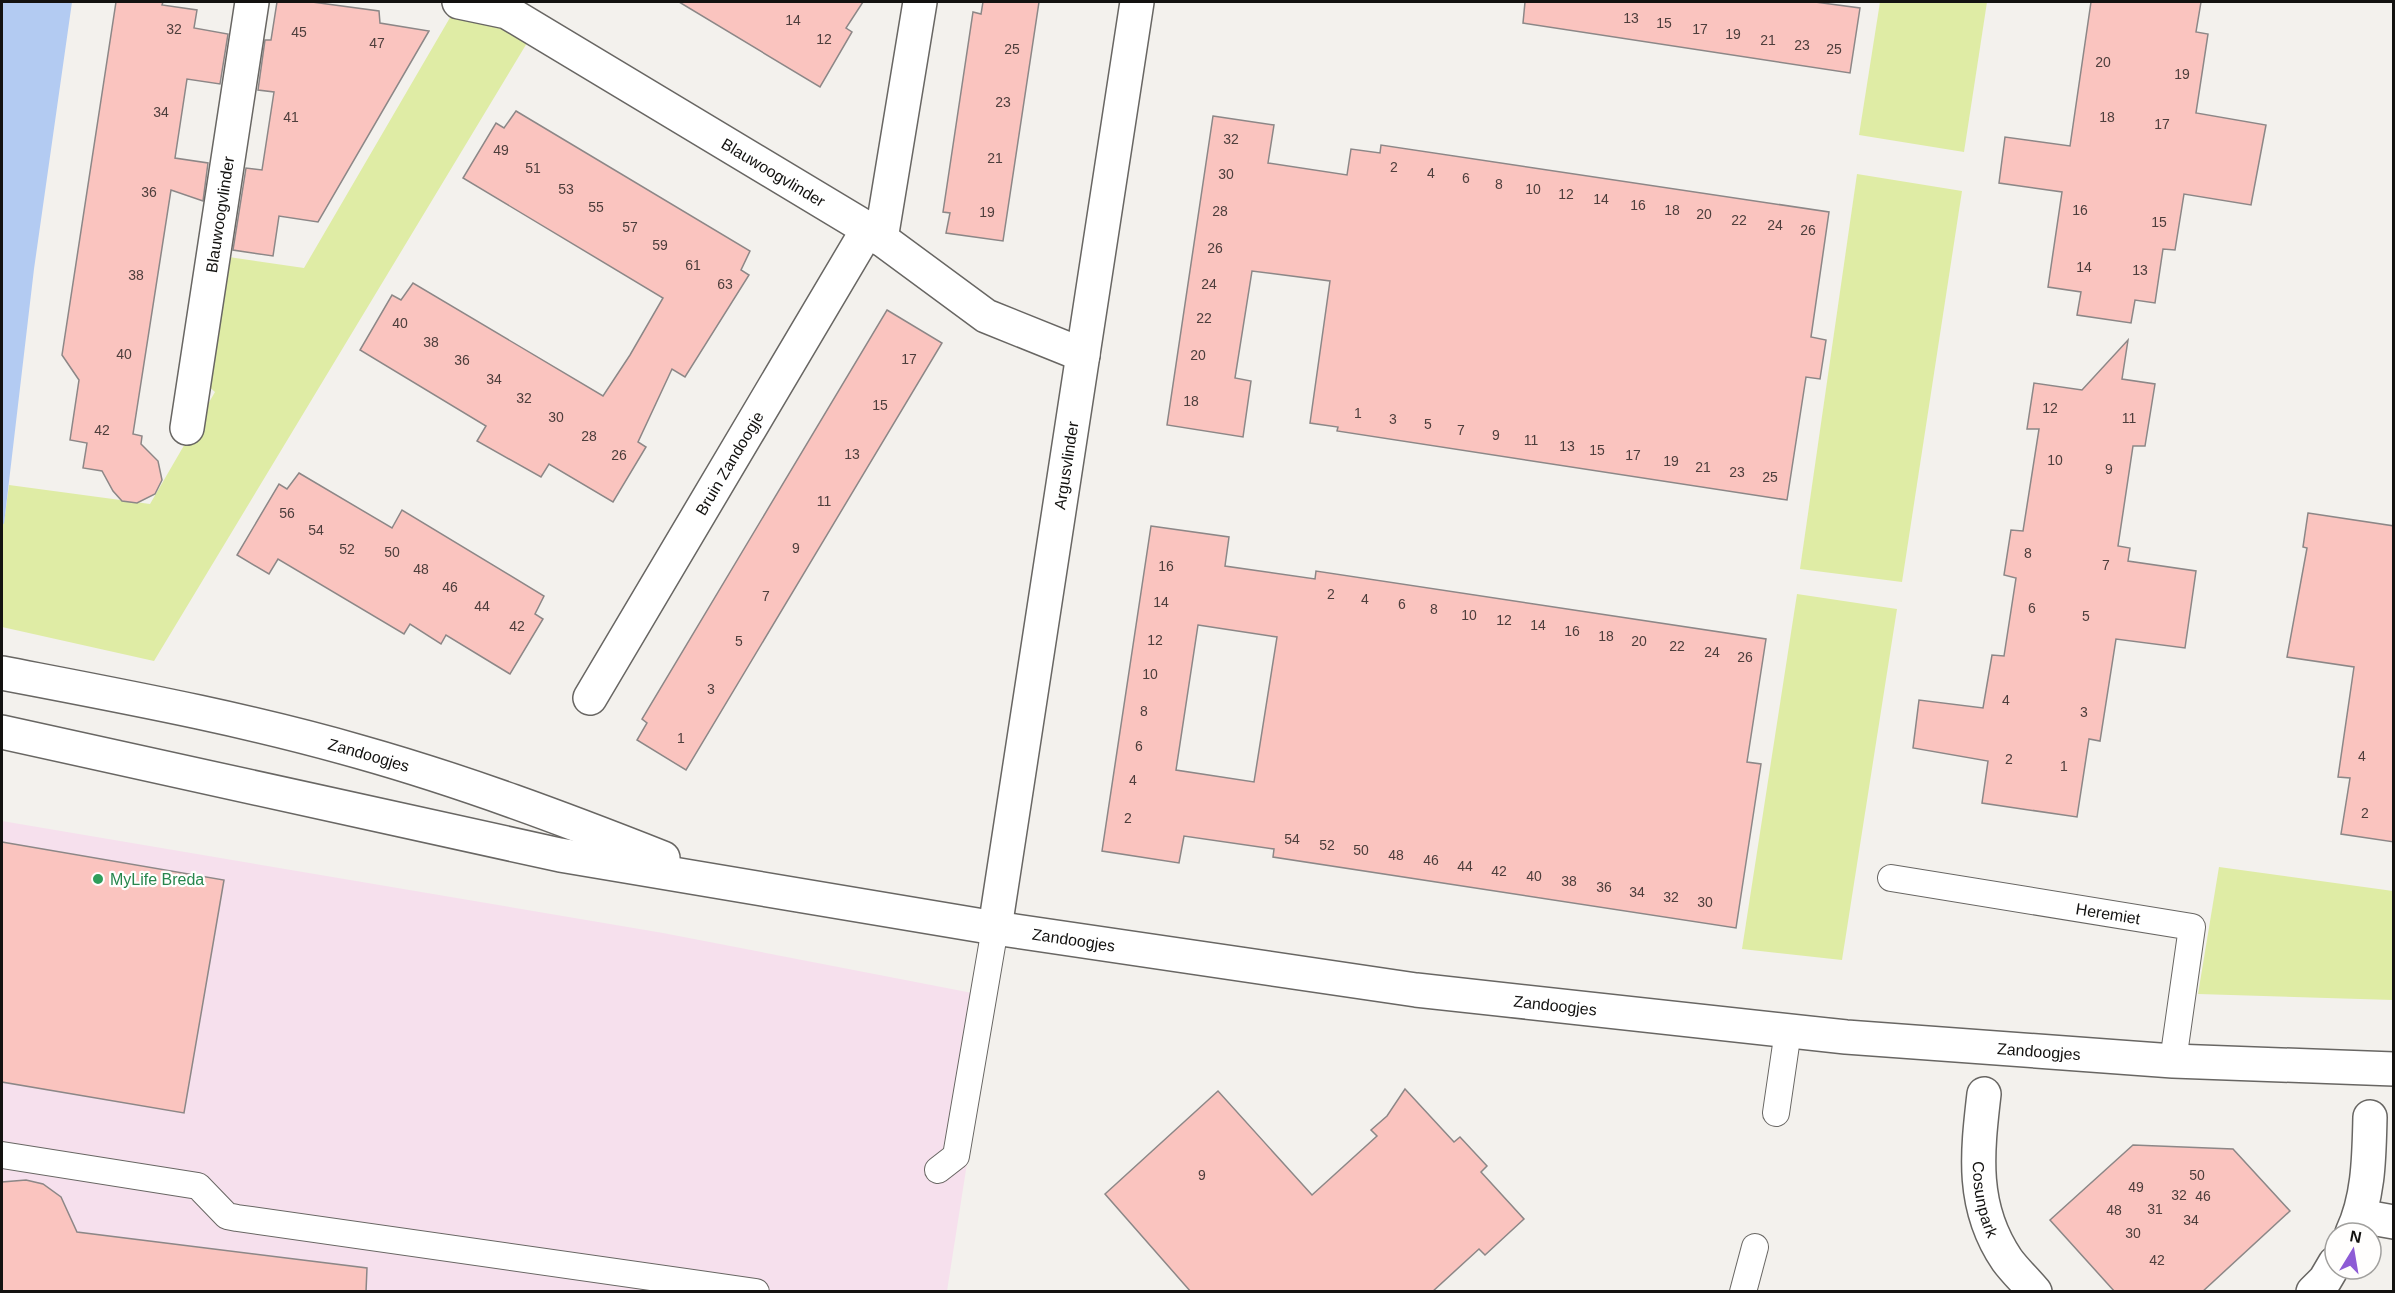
<svg xmlns="http://www.w3.org/2000/svg" width="2395" height="1293" font-family="Helvetica,sans-serif">
	<style>
		.commercial { fill: #f6e0ed }
		.green { fill: #dfeca5 }
		.water { fill: #b3cbf2 }
		.building { fill: #fac4bf; stroke: #8c8787; stroke-width: 1.5; fill-rule: evenodd }
		.lines { fill: none; stroke-linecap: round; stroke-linejoin: round }
		.lane-casing { stroke: #686663; stroke-width: 28 }
		.street-casing { stroke: #686663; stroke-width: 36 }
		.lane { stroke: #fff; stroke-width: 26 }
		.street { stroke: #fff; stroke-width: 33 }
		.leisure-dot { fill: #2e9e5b; stroke: #fffefd; stroke-width: 2 }
		.labels { text-anchor: middle; stroke-width: 4.5; stroke-linejoin: round; paint-order: stroke }
		.number-label { font-size: 14px; fill: #4d3e3c }
		.street-label { font-size: 16px; fill: #131210; stroke: #fffefd }
		.leisure-label { font-size: 16px; fill: #27864d; stroke: #fffefd; text-anchor: start }
	</style>
	<rect width="100%" height="100%" fill="#f3f1ed"/>
	<!-- commercial -->
	<path class="commercial" d="M 2,821 L 663,933 L 993,997 L 947,1291 L 2,1291 Z"/>
	<!-- green -->
	<g class="green">
		<path d="M 1880,2 L 1987,2 L 1964,152 L 1859,135 Z"/>
		<path d="M 455,9 L 475,12 L 527,43 L 154,661 L 2,627 L 2,523 L 4,523 L 9,485 L 150,504 L 215,392 L 198,377 L 215,255 L 304,268 Z"/>
		<path d="M 1857,174 L 1962,191 L 1902,582 L 1800,569 Z"/>
		<path d="M 1797,594 L 1897,609 L 1842,960 L 1742,949 Z"/>
		<path d="M 2219,867 L 2393,891 L 2393,1000 L 2198,994 Z"/>
	</g>
	<!-- water -->
	<path class="water" d="M 2,2 L 72,2 L 34,269 L 4,524 L 2,523 Z"/>
	<!-- building -->
	<g class="building">
		<path d="M 116,2 L 163,2 L 162,5 L 197,10 L 194,28 L 228,34 L 220,84 L 187,79 L 175,158 L 208,163 L 203,201 L 171,190 L 133,434 L 142,436 L 141,444 L 158,461 L 162,480 L 155,494 L 137,503 L 122,501 L 113,491 L 102,471 L 83,468 L 87,443 L 70,440 L 79,380 L 62,355 Z"/>
		<path d="M 277,2 L 312,2 L 379,11 L 380,23 L 429,31 L 318,222 L 279,216 L 273,256 L 233,250 L 246,168 L 262,170 L 274,92 L 258,90 L 265,40 L 271,40 Z"/>
		<path d="M 679,2 L 863,2 L 846,28 L 852,32 L 820,87 Z"/>
		<path d="M 983,2 L 1039,2 L 1003,241 L 946,233 L 950,213 L 943,212 L 973,12 L 981,14 Z"/>
		<path d="M 1525,2 L 1815,2 L 1860,8 L 1850,73 L 1523,23 Z"/>
		<path d="M 2091,2 L 2201,2 L 2196,32 L 2208,34 L 2196,113 L 2266,125 L 2251,205 L 2184,194 L 2175,250 L 2163,249 L 2155,303 L 2135,300 L 2131,323 L 2077,315 L 2081,292 L 2048,287 L 2062,192 L 1999,183 L 2005,137 L 2070,146 Z"/>
		<path d="M 516,111 L 750,251 L 741,270 L 749,275 L 685,377 L 672,369 L 638,442 L 646,447 L 613,502 L 549,464 L 541,477 L 477,441 L 486,426 L 360,350 L 392,295 L 401,300 L 413,283 L 603,396 L 630,355 L 663,298 L 463,178 L 496,123 L 504,128 Z"/>
		<path d="M 1213,116 L 1274,125 L 1268,163 L 1347,175 L 1351,149 L 1380,153 L 1381,145 L 1829,212 L 1811,337 L 1826,340 L 1820,379 L 1806,377 L 1787,500 L 1337,431 L 1338,427 L 1310,423 L 1330,281 L 1252,271 L 1235,378 L 1251,381 L 1243,437 L 1167,425 Z"/>
		<path d="M 887,310 L 942,343 L 686,770 L 637,740 L 647,723 L 642,719 Z"/>
		<path d="M 2128,340 L 2122,379 L 2155,384 L 2145,446 L 2133,446 L 2118,546 L 2130,548 L 2128,561 L 2196,571 L 2185,648 L 2116,639 L 2100,741 L 2089,739 L 2077,817 L 1982,803 L 1988,761 L 1913,748 L 1919,700 L 1983,708 L 1992,655 L 2004,656 L 2016,578 L 2004,575 L 2011,530 L 2023,531 L 2039,429 L 2027,429 L 2034,383 L 2082,390 Z"/>
		<path d="M 299,473 L 392,528 L 402,510 L 544,596 L 535,614 L 543,619 L 510,674 L 446,635 L 441,644 L 410,624 L 404,634 L 278,559 L 269,574 L 237,555 L 279,484 L 287,489 Z"/>
		<path d="M 2308,513 L 2394,526 L 2394,842 L 2341,834 L 2350,778 L 2338,777 L 2354,667 L 2287,657 L 2307,548 L 2303,547 Z"/>
		<path d="M 1151,526 L 1229,537 L 1225,566 L 1315,579 L 1316,571 L 1766,639 L 1747,762 L 1761,764 L 1736,928 L 1273,857 L 1274,849 L 1184,836 L 1179,863 L 1102,851 ZM 1198,625 L 1277,637 L 1254,782 L 1176,770 Z"/>
		<path d="M 2,842 L 224,880 L 184,1113 L 2,1082 Z"/>
		<path d="M 1405,1089 L 1454,1142 L 1460,1137 L 1487,1166 L 1481,1172 L 1524,1219 L 1485,1255 L 1479,1249 L 1432,1292 L 1191,1292 L 1105,1194 L 1218,1091 L 1312,1195 L 1377,1136 L 1371,1130 L 1387,1116 Z"/>
		<path d="M 2133,1145 L 2233,1149 L 2290,1211 L 2202,1292 L 2115,1292 L 2050,1220 Z"/>
		<path d="M 26,1180 L 43,1184 L 61,1197 L 77,1232 L 367,1268 L 366,1292 L 2,1292 L 2,1182 Z"/>
	</g>
	<g class="lines">
		<defs>
			<g id="lane">
				<path id="s1" d="M 1891,878 L 2192,927 L 2173,1061"/>
				<path d="M 1776,1113 L 1788,1031"/>
				<path d="M 2,1155 L 198,1186 L 227,1216 L 237,1218 L 756,1292"/>
				<path d="M 938,1170 L 956,1156 L 995,928"/>
				<path d="M 1743,1292 L 1755,1247"/>
			</g>
			<g id="street">
				<path id="s2" d="M 459,2 L 507,12 L 868,229 L 986,316 L 1083,355"/>
				<path d="M 881,239 L 920,2"/>
				<path id="s3" d="M 187,428 L 252,2"/>
				<path id="s4" d="M 2,673 C 121,696 242,718 360,752 C 463,781 564,819 663,858"/>
				<path id="s5" d="M 590,698 L 868,229"/>
				<path id="s6" d="M 2,732 L 560,855 L 995,928 L 1416,990 L 1846,1037 L 2173,1061 L 2394,1069"/>
				<path id="s7" d="M 995,928 L 1137,2"/>
				<path id="s8" d="M 1984,1094 C 1977,1154 1971,1207 2007,1260 C 2015,1271 2026,1281 2035,1292"/>
				<path d="M 2360,1216 L 2394,1222"/>
				<path d="M 2352,1233 C 2369,1197 2369,1156 2370,1117"/>
				<path d="M 2313,1292 L 2325,1280 L 2335,1263"/>
			</g>
		</defs>
		<!-- lane casing -->
		<use href="#lane" class="lane-casing"/>
		<!-- street casing -->
		<use href="#street" class="street-casing"/>
		<!-- lane -->
		<use href="#lane" class="lane"/>
		<!-- street -->
		<use href="#street" class="street"/>
	</g>
	<!-- markers -->
	<circle class="leisure-dot" cx="98" cy="879" r="6"/>
	<g class="labels">
		<!-- number labels -->
		<g class="number-label">
			<text x="1631" y="23">13</text>
			<text x="793" y="25">14</text>
			<text x="1664" y="28">15</text>
			<text x="174" y="34">32</text>
			<text x="1700" y="34">17</text>
			<text x="299" y="37">45</text>
			<text x="1733" y="39">19</text>
			<text x="824" y="44">12</text>
			<text x="1768" y="45">21</text>
			<text x="377" y="48">47</text>
			<text x="1802" y="50">23</text>
			<text x="1012" y="54">25</text>
			<text x="1834" y="54">25</text>
			<text x="2103" y="67">20</text>
			<text x="2182" y="79">19</text>
			<text x="1003" y="107">23</text>
			<text x="161" y="117">34</text>
			<text x="291" y="122">41</text>
			<text x="2107" y="122">18</text>
			<text x="2162" y="129">17</text>
			<text x="1231" y="144">32</text>
			<text x="501" y="155">49</text>
			<text x="995" y="163">21</text>
			<text x="1394" y="172">2</text>
			<text x="533" y="173">51</text>
			<text x="1431" y="178">4</text>
			<text x="1226" y="179">30</text>
			<text x="1466" y="183">6</text>
			<text x="1499" y="189">8</text>
			<text x="566" y="194">53</text>
			<text x="1533" y="194">10</text>
			<text x="149" y="197">36</text>
			<text x="1566" y="199">12</text>
			<text x="1601" y="204">14</text>
			<text x="1638" y="210">16</text>
			<text x="596" y="212">55</text>
			<text x="1672" y="215">18</text>
			<text x="2080" y="215">16</text>
			<text x="1220" y="216">28</text>
			<text x="987" y="217">19</text>
			<text x="1704" y="219">20</text>
			<text x="1739" y="225">22</text>
			<text x="2159" y="227">15</text>
			<text x="1775" y="230">24</text>
			<text x="630" y="232">57</text>
			<text x="1808" y="235">26</text>
			<text x="660" y="250">59</text>
			<text x="1215" y="253">26</text>
			<text x="693" y="270">61</text>
			<text x="2084" y="272">14</text>
			<text x="2140" y="275">13</text>
			<text x="136" y="280">38</text>
			<text x="725" y="289">63</text>
			<text x="1209" y="289">24</text>
			<text x="1204" y="323">22</text>
			<text x="400" y="328">40</text>
			<text x="431" y="347">38</text>
			<text x="124" y="359">40</text>
			<text x="1198" y="360">20</text>
			<text x="909" y="364">17</text>
			<text x="462" y="365">36</text>
			<text x="494" y="384">34</text>
			<text x="524" y="403">32</text>
			<text x="1191" y="406">18</text>
			<text x="880" y="410">15</text>
			<text x="2050" y="413">12</text>
			<text x="1358" y="418">1</text>
			<text x="556" y="422">30</text>
			<text x="2129" y="423">11</text>
			<text x="1393" y="424">3</text>
			<text x="1428" y="429">5</text>
			<text x="102" y="435">42</text>
			<text x="1461" y="435">7</text>
			<text x="1496" y="440">9</text>
			<text x="589" y="441">28</text>
			<text x="1531" y="445">11</text>
			<text x="1567" y="451">13</text>
			<text x="1597" y="455">15</text>
			<text x="852" y="459">13</text>
			<text x="619" y="460">26</text>
			<text x="1633" y="460">17</text>
			<text x="2055" y="465">10</text>
			<text x="1671" y="466">19</text>
			<text x="1703" y="472">21</text>
			<text x="2109" y="474">9</text>
			<text x="1737" y="477">23</text>
			<text x="1770" y="482">25</text>
			<text x="824" y="506">11</text>
			<text x="287" y="518">56</text>
			<text x="316" y="535">54</text>
			<text x="796" y="553">9</text>
			<text x="347" y="554">52</text>
			<text x="392" y="557">50</text>
			<text x="2028" y="558">8</text>
			<text x="2106" y="570">7</text>
			<text x="1166" y="571">16</text>
			<text x="421" y="574">48</text>
			<text x="450" y="592">46</text>
			<text x="1331" y="599">2</text>
			<text x="766" y="601">7</text>
			<text x="1365" y="604">4</text>
			<text x="1161" y="607">14</text>
			<text x="1402" y="609">6</text>
			<text x="482" y="611">44</text>
			<text x="2032" y="613">6</text>
			<text x="1434" y="614">8</text>
			<text x="1469" y="620">10</text>
			<text x="2086" y="621">5</text>
			<text x="1504" y="625">12</text>
			<text x="1538" y="630">14</text>
			<text x="517" y="631">42</text>
			<text x="1572" y="636">16</text>
			<text x="1606" y="641">18</text>
			<text x="1155" y="645">12</text>
			<text x="739" y="646">5</text>
			<text x="1639" y="646">20</text>
			<text x="1677" y="651">22</text>
			<text x="1712" y="657">24</text>
			<text x="1745" y="662">26</text>
			<text x="1150" y="679">10</text>
			<text x="711" y="694">3</text>
			<text x="2006" y="705">4</text>
			<text x="1144" y="716">8</text>
			<text x="2084" y="717">3</text>
			<text x="681" y="743">1</text>
			<text x="1139" y="751">6</text>
			<text x="2362" y="761">4</text>
			<text x="2009" y="764">2</text>
			<text x="2064" y="771">1</text>
			<text x="1133" y="785">4</text>
			<text x="2365" y="818">2</text>
			<text x="1128" y="823">2</text>
			<text x="1292" y="844">54</text>
			<text x="1327" y="850">52</text>
			<text x="1361" y="855">50</text>
			<text x="1396" y="860">48</text>
			<text x="1431" y="865">46</text>
			<text x="1465" y="871">44</text>
			<text x="1499" y="876">42</text>
			<text x="1534" y="881">40</text>
			<text x="1569" y="886">38</text>
			<text x="1604" y="892">36</text>
			<text x="1637" y="897">34</text>
			<text x="1671" y="902">32</text>
			<text x="1705" y="907">30</text>
			<text x="1202" y="1180">9</text>
			<text x="2197" y="1180">50</text>
			<text x="2136" y="1192">49</text>
			<text x="2179" y="1200">32</text>
			<text x="2203" y="1201">46</text>
			<text x="2155" y="1214">31</text>
			<text x="2114" y="1215">48</text>
			<text x="2191" y="1225">34</text>
			<text x="2133" y="1238">30</text>
			<text x="2157" y="1265">42</text>
		</g>
		<!-- street labels -->
		<g class="street-label">
			<text dy="6" stroke="none"><textPath href="#s2" startOffset="360">Blauwoogvlinder</textPath></text>
			<text dy="6" stroke="none"><textPath href="#s3" startOffset="216">Blauwoogvlinder</textPath></text>
			<text dy="6" stroke="none"><textPath href="#s5" startOffset="273">Bruin Zandoogje</textPath></text>
			<text dy="6" stroke="none"><textPath href="#s7" startOffset="468">Argusvlinder</textPath></text>
			<text dy="6" stroke="none"><textPath href="#s4" startOffset="376">Zandoogjes</textPath></text>
			<text dy="6" stroke="none"><textPath href="#s1" startOffset="220">Heremiet</textPath></text>
			<text dy="6" stroke="none"><textPath href="#s6" startOffset="1092">Zandoogjes</textPath></text>
			<text dy="6" stroke="none"><textPath href="#s6" startOffset="1578">Zandoogjes</textPath></text>
			<text dy="6" stroke="none"><textPath href="#s6" startOffset="2064">Zandoogjes</textPath></text>
			<text dy="6" stroke="none"><textPath href="#s8" startOffset="106">Cosunpark</textPath></text>
		</g>
		<!-- leisure labels -->
		<g class="leisure-label">
			<text x="110" y="885">MyLife Breda</text>
		</g>
	</g>
	<!-- border -->
	<rect width="2395" height="1293" fill="none" stroke="#131210" stroke-width="6"/>
	<!-- north arrow -->
	<g transform="translate(2353 1251) rotate(11)"><circle r="28" fill="#fffefd" stroke="#a1a09e" stroke-width="1.5"/>
	<path d="M0-4.5L10 22L0 15L-10 22Z" fill="#8d5bd5"/>
	<text y="-9" font-size="16" font-weight="bold" text-anchor="middle" fill="#131210">N</text>
	</g>
</svg>
